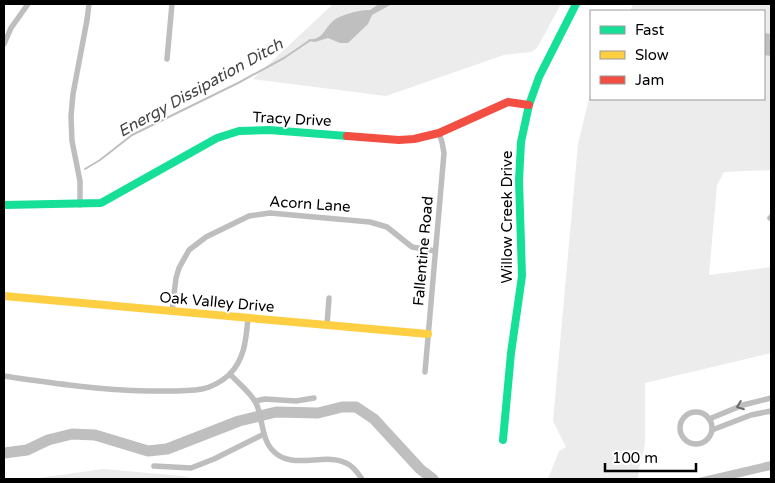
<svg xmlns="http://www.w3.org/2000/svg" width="775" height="483" font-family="'Varela Round',sans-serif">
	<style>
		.green { fill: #ececec }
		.water { fill: #bfbfbf }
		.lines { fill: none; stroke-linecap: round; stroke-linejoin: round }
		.stream { stroke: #bfbfbf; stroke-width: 2 }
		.river { stroke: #bfbfbf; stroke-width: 11 }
		.street { stroke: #bebebe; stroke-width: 5.5 }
		.fast { stroke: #16e098; stroke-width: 8 }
		.slow { stroke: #ffcf43; stroke-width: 8 }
		.jam { stroke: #f24e42; stroke-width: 8 }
		.oneway { stroke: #686868 }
		.labels { text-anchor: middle; stroke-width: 4; stroke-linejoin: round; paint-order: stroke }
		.street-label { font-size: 15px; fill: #000; stroke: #fff }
		.water-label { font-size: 16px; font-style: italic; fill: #444; stroke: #fff }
	</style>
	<rect width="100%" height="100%" fill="#fff"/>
	<!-- green -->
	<g class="green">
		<path d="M 333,4 L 561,4 L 537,48 L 531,52 L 504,55 L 386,96 L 253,79 Z"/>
		<path d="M 633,4 L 771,4 L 771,170 L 724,172 L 717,185 L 709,275 L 771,267 L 771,353 L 645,383 L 645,445 L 639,468 L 638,479 L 548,479 L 559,451 L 566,447 L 553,421 L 578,144 L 591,90 L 591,99 L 764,99 L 764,11 L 630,11 Z"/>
		<path d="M 103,469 L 183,476 L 195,479 L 32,479 Z"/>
	</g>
	<!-- water -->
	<g class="water">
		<path d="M 379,4 L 392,4 L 372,15 L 368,24 L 348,43 L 340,43 L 328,38 L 315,42 L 308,41 L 309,39 C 322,41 325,28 333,21 C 339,15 362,9 370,10 Z"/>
		<path d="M 764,33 L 771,34 L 771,56 L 764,55 Z"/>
		<path d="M 771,461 L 771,470 L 732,479 L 694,479 Z"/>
	</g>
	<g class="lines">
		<!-- stream -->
		<path class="stream" d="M 85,169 L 100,160 L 132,135 L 238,83 L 284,58 L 309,41"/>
		<!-- river -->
		<path class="river" d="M 4,453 L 27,450 L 48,440 L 72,434 L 95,435 L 148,451 L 167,449 L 239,421 L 276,412 L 318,413 L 342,407 L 356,407 L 374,419 L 420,469 L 433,479"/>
		<!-- street -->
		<g class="street">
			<path d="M 4,44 L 11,28 L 28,4"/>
			<path d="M 167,59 L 172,4"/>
			<path d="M 80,205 L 80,181 L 72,141 L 71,116 L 73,94 L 87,20 L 89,4"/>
			<path d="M 770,218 L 771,217"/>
			<path d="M 172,311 L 176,278 L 179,268 L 189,250 L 206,237 L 249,216 L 270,213 L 370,222 L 387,227 L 412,247 L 435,251"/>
			<path d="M 327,325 L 329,298"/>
			<path d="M 425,372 L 444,153 L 442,142 L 439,133"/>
			<path d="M 230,374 C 238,383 250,392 256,403 C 264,420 260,443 278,455 C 297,468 327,453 346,463 C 353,466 358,473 362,479"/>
			<path d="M 4,376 C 52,383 99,390 148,391 C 166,391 185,392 202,389 C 212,387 222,381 229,375 C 245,359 246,339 248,318"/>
			<path d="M 255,401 L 265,399 L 296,401 L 314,398"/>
			<circle cx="696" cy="428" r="16"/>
			<path d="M 709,419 L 743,405 L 771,398"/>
			<path d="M 712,430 L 751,415 L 771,411"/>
			<path d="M 154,466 L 191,468 L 214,459 L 264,434"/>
		</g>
		<!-- fast -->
		<g class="fast">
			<path d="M 4,205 L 101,203 L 217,138 L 239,131 L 269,130 L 347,136"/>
			<path d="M 503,440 L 511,353 L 522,276 L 519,180 L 521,142 L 529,105 L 539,77 L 576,4"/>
		</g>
		<!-- slow -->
		<path class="slow" d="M 4,296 L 428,334"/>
		<!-- jam -->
		<path class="jam" d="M 347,136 L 399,140 L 414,139 L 439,133 L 508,102 L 529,105"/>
	</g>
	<!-- one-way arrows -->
	<defs><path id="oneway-chevron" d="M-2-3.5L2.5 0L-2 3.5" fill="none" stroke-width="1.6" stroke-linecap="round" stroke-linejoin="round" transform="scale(1.25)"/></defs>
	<use class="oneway" href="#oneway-chevron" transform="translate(740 406) rotate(159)"/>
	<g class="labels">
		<!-- street labels -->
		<g class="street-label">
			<text transform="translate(292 119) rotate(3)" y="5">Tracy Drive</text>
			<text transform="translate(310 204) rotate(4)" y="5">Acorn Lane</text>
			<text transform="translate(507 217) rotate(-90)" y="5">Willow Creek Drive</text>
			<text transform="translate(423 251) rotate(-85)" y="5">Fallentine Road</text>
			<text transform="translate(217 302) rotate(5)" y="5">Oak Valley Drive</text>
		</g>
		<!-- water labels -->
		<g class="water-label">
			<text transform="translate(200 87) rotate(-29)" y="6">Energy Dissipation Ditch</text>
		</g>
	</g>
	<!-- border -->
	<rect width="775" height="483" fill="none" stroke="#000000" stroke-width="10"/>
	<!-- legend -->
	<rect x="590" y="10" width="175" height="90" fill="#ffffff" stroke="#999999"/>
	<rect x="600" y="26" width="25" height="8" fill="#16e098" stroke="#999999"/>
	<text x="635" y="35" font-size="15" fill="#000000">Fast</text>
	<rect x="600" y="51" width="25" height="8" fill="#ffcf43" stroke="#999999"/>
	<text x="635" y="60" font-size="15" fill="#000000">Slow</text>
	<rect x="600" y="76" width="25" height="8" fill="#f24e42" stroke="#999999"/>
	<text x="635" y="85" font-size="15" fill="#000000">Jam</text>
	<!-- scale -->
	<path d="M605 463v8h91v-8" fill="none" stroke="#000000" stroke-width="2.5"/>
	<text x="612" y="463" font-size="15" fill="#000000" stroke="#ffffff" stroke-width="4" paint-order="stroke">100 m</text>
</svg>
